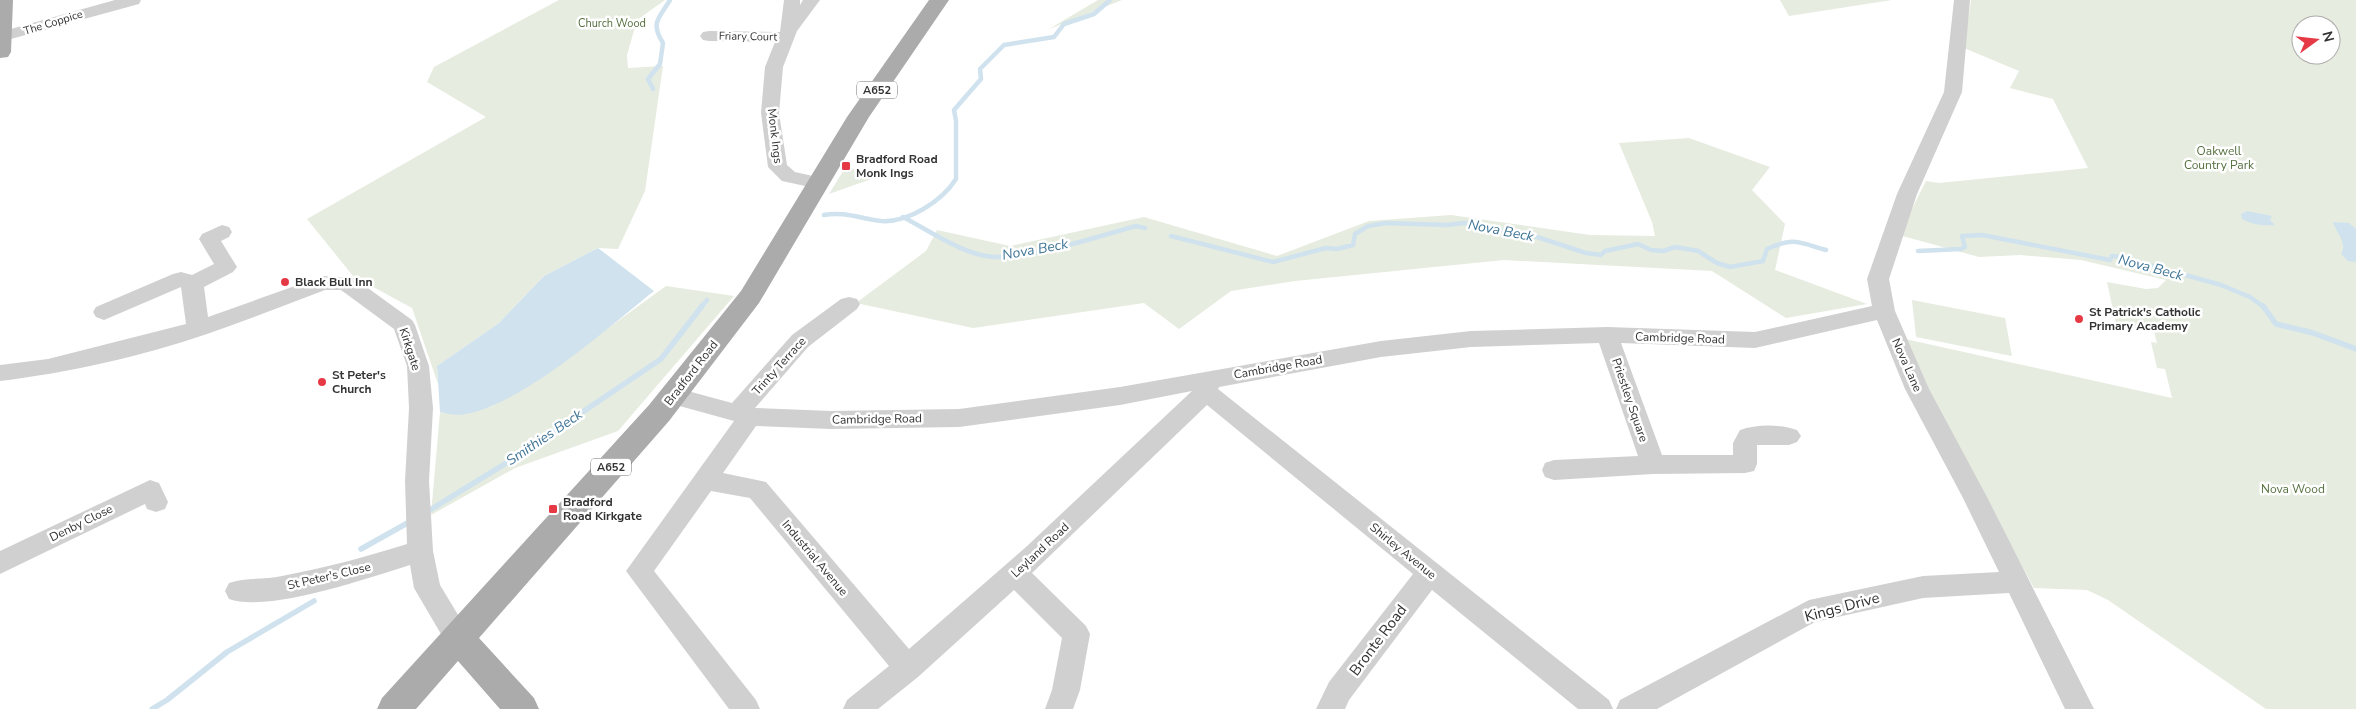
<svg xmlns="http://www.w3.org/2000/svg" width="2356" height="709" font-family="'Nunito Sans',sans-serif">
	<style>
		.green { fill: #e6ecdf; fill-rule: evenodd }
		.water { fill: #cfe2ee }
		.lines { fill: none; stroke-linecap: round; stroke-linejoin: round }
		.stream-far1 { stroke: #cfe2ee; stroke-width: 4.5 }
		.stream { stroke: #cfe2ee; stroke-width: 5.5 }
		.minor { fill: #d0d0d0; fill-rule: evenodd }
		.major { fill: #ababab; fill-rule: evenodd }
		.poi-dot { fill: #e63946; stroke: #fff; stroke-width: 2 }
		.labels { text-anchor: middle; stroke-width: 5; stroke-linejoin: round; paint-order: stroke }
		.far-street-label { font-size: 11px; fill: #333; stroke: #fff }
		.far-park-label { font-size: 11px; fill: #56703f; stroke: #fff }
		.shield { fill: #fff; stroke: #707070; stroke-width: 1 }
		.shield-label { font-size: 11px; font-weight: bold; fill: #333 }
		.street-label { font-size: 12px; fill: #333; stroke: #fff }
		.park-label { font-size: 12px; fill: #56703f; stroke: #fff }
		.poi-label { font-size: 12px; font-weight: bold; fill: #333; stroke: #fff; text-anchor: start }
		.water-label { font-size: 14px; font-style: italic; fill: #3f7597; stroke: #fff }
		.near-street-label { font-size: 15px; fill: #333; stroke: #fff }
	</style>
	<rect width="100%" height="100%" fill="#fff"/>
	<!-- green -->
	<g class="green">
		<path d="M 559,0 L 665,0 L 637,20 L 627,55 L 628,68 L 663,66 L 645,191 L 618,249 L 598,248 L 544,276 L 499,323 L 437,366 L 438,384 L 412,308 L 353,276 L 307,219 L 486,117 L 427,82 L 434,67 Z"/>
		<path d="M 1098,0 L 1122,0 L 1049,29 Z"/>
		<path d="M 1780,0 L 1892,0 L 1789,16 Z"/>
		<path d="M 1971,0 L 2356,0 L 2356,709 L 2266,709 L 2108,600 L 2087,590 L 2034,588 L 1936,411 L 1905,339 L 2172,398 L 2165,369 L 2157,368 L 2151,342 L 2157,343 L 2154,332 L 2116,324 L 2107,282 L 2146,289 L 2158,288 L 2166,280 L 2081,260 L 2020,255 L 1979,257 L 1899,235 L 1926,181 L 1939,183 L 2088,168 L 2053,99 L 2010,88 L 2019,71 L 1964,48 ZM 2301,25 L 2331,25 L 2331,55 L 2301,55 Z"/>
		<path d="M 1689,138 L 1770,167 L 1752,190 L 1785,224 L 1775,270 L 1867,304 L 1786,318 L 1712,271 L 1504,260 L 1295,281 L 1231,291 L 1179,329 L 1144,303 L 973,328 L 856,303 L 926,251 L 937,230 L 1010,246 L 1144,217 L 1277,256 L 1369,221 L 1451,215 L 1590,235 L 1655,236 L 1652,222 L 1619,143 Z"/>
		<path d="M 845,168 L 891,172 L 829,194 Z"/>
		<path d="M 666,286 L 734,296 L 618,431 L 515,468 L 431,515 L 440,412 L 458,415 L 490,407 L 527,387 Z"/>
		<path d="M 1912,300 L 2005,318 L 2012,356 L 1916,337 Z"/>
	</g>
	<!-- water -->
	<g class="water">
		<path d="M 2247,211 L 2272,216 L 2270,220 L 2275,225 C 2263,226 2253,225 2242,219 L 2241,214 Z"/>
		<path d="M 2333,222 L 2349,223 L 2356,229 L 2356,262 L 2348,261 L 2341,254 C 2348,243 2336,233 2333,222 Z"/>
		<path d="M 598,248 L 654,291 C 606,329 518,409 459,415 C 453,415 446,413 440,412 L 437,366 L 499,323 L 544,276 Z"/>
	</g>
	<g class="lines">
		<!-- stream-far1 -->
		<g class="stream-far1">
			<path d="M 653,89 L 648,79 L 660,64 L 663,43 C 650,23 659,18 670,0"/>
			<path d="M 824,215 C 845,211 861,219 881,221 C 908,223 942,201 956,179 L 956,121 L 954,110 L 981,79 L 980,69 L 1004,45 L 1054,37 L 1064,24 L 1094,14 L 1110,0"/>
			<path d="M 903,217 C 928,230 965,256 994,257 C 1034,258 1096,237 1136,226 L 1145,228"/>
			<path d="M 1171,236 L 1273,262 L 1326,248 L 1337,249 L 1353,245 L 1355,234 L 1368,226 L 1386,223 L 1447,225 L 1464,223 L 1537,237 L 1586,253 L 1601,255 L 1605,251 L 1638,244 L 1651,250 L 1663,251 L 1675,247 L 1698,251 L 1717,263 L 1730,267 L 1763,261 L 1767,249 C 1794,237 1798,242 1826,250"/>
			<path d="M 1918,251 L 1961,249 L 1965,247 L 1962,236 L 1982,235 L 2110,260 L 2112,256 L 2121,257 L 2221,285 L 2250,297 L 2264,307"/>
			<path d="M 701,307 L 707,300"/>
		</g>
		<!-- stream -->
		<g class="stream">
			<path d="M 2263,306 L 2276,324 L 2313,333 L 2356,349"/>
			<path d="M 425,513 L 516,457 L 661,359 L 702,306"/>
			<path d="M 361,549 L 411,521"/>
			<path d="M 152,709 L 167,700 L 227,652 L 314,601"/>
		</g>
		<!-- minor -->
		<g class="minor">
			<path d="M 115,0 L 141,0 L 139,4 L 0,42 L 0,32 Z"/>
			<path d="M 784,0 L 800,0 L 800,5 L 803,0 L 820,0 L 797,31 L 783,67 L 779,113 L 787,165 L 795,172 L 826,179 L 829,183 L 826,187 L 819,189 L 782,181 L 768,167 L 761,113 L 765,67 L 775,42 L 709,41 L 703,40 L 700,36 L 703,32 L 709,31 L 780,32 Z"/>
			<path d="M 1954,0 L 1970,0 L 1962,92 L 1917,194 L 1889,279 L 1895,311 L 1929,389 L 1987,497 L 2094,709 L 2065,709 L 2009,593 L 1923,598 L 1815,622 L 1657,709 L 1616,709 L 1620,700 L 1809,600 L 1923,576 L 1999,572 L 1963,498 L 1905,389 L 1877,320 L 1755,348 L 1621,343 L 1662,455 L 1733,455 L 1733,443 L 1740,430 C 1756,424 1781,424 1797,430 L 1801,436 L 1797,442 L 1789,445 L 1757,445 L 1757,464 L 1754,471 L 1745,473 L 1653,474 L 1554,480 L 1545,477 L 1542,470 L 1545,463 L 1554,460 L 1638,456 L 1599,343 L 1471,347 L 1381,357 L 1219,387 L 1218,389 L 1609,700 L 1613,709 L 1578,709 L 1432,590 L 1349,700 L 1345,709 L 1316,709 L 1329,682 L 1413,574 L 1207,405 L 1032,573 L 1086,626 L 1090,634 L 1080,690 L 1073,709 L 1045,709 L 1052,690 L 1062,638 L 1014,590 L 918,677 L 878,709 L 843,709 L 847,700 L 889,666 L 750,498 L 711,491 L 654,571 L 756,700 L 760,709 L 729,709 L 626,571 L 734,421 L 665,402 L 661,396 L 665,390 L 673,387 L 732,403 L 792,335 L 841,299 L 849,297 L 857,299 L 860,304 L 857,309 L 808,347 L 755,408 L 831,411 L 959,409 L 1120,387 L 1381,341 L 1471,331 L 1607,327 L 1755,332 L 1872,306 L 1867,279 L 1897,194 L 1944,92 ZM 1192,391 L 1026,547 L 909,649 L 766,482 L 723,473 L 756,426 L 831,429 L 959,427 L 1120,405 Z"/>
			<path d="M 222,225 L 229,227 L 232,232 L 229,237 L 221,241 L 237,267 L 233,272 L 204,287 L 208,317 L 323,276 L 354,278 L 412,320 L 415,325 L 429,366 L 433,408 L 429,481 L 433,551 L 440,585 L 472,638 L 468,646 L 458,650 L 448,646 L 414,588 L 410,565 C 368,578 268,613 229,599 L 225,591 L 229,583 C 245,577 265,580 282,576 C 324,568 366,557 407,544 L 405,481 L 409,408 L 407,366 L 394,329 L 341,290 L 325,290 C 286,305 247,320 207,334 C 143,356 67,373 0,381 L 0,365 L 48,359 L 186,324 L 181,287 L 104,320 L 96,317 L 93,312 L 96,307 L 173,274 L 181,272 L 192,275 L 214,264 L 199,239 L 202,234 Z"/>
			<path d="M 150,480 L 159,483 L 168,502 L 165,509 L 156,512 L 147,509 L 145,504 L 0,574 L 0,551 Z"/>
		</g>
		<!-- major -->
		<g class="major">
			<path d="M 0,0 L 13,0 L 11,52 L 8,57 L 0,58 Z"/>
			<path d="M 929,0 L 949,0 L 869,117 L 759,303 L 669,421 L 479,638 L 534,698 L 539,709 L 500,709 L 458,661 L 416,709 L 377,709 L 382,698 L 649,405 L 741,291 L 847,117 Z"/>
		</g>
	</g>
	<!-- markers -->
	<g class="poi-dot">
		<rect x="841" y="161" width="10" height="10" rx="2.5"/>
		<circle cx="285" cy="282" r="5"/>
		<circle cx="2079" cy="319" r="5"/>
		<circle cx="322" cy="382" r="5"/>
		<rect x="548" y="504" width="10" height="10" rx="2.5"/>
	</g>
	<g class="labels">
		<!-- far-street labels -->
		<g class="far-street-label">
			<text transform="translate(53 22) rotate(-17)" y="4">The Coppice</text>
			<text transform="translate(748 36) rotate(1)" y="4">Friary Court</text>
		</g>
		<!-- far-park labels -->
		<g class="far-park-label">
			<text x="612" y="27">Church Wood</text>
		</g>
		<!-- shield labels -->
		<g class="shield">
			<rect x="857" y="81.5" width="40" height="17" rx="4"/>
			<rect x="591" y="458.5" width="40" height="17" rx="4"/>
		</g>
		<g class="shield-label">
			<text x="877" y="94">A652</text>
			<text x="611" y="471">A652</text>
		</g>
		<!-- street labels -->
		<g class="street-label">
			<text transform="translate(775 136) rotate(83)" y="4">Monk Ings</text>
			<text transform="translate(1680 338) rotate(2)" y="4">Cambridge Road</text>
			<text transform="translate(410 349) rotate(72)" y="4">Kirkgate</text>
			<text transform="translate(1907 365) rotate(66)" y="4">Nova Lane</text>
			<text transform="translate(779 366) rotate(-48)" y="4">Trinty Terrace</text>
			<text transform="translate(1278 367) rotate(-10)" y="4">Cambridge Road</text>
			<text transform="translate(691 373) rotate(-52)" y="4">Bradford Road</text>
			<text transform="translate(1630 400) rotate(71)" y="4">Priestley Square</text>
			<text transform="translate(877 419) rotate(-1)" y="4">Cambridge Road</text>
			<text transform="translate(81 523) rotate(-26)" y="4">Denby Close</text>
			<text transform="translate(1040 550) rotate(-43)" y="4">Leyland Road</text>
			<text transform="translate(1403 551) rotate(39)" y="4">Shirley Avenue</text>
			<text transform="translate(815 558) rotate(50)" y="4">Industrial Avenue</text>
			<text transform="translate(329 576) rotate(-13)" y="4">St Peter's Close</text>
		</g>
		<!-- park labels -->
		<g class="park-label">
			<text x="2219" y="155">Oakwell<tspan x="2219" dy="14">Country Park</tspan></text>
			<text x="2293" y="493">Nova Wood</text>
		</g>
		<!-- poi labels -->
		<g class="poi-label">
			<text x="856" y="163">Bradford Road<tspan x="856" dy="14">Monk Ings</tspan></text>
			<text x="295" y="286">Black Bull Inn</text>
			<text x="2089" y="316">St Patrick's Catholic<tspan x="2089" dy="14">Primary Academy</tspan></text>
			<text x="332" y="379">St Peter's<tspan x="332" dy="14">Church</tspan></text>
			<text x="563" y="506">Bradford<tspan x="563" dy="14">Road Kirkgate</tspan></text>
		</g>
		<!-- water labels -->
		<g class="water-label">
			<text transform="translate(1501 230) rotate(11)" y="5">Nova Beck</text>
			<text transform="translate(1035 249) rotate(-10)" y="5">Nova Beck</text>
			<text transform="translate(2151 267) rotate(15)" y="5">Nova Beck</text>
			<text transform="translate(544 437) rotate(-34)" y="5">Smithies Beck</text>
		</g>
		<!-- near-street labels -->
		<g class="near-street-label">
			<text transform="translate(1842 607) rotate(-15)" y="5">Kings Drive</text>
			<text transform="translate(1378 640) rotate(-53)" y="5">Bronte Road</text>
		</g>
	</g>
	<!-- north arrow -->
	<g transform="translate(2316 40) rotate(75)"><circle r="24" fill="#ffffff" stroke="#adadad"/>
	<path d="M0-4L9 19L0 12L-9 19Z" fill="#e63946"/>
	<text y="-8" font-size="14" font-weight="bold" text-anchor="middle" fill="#333333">N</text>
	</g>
</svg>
